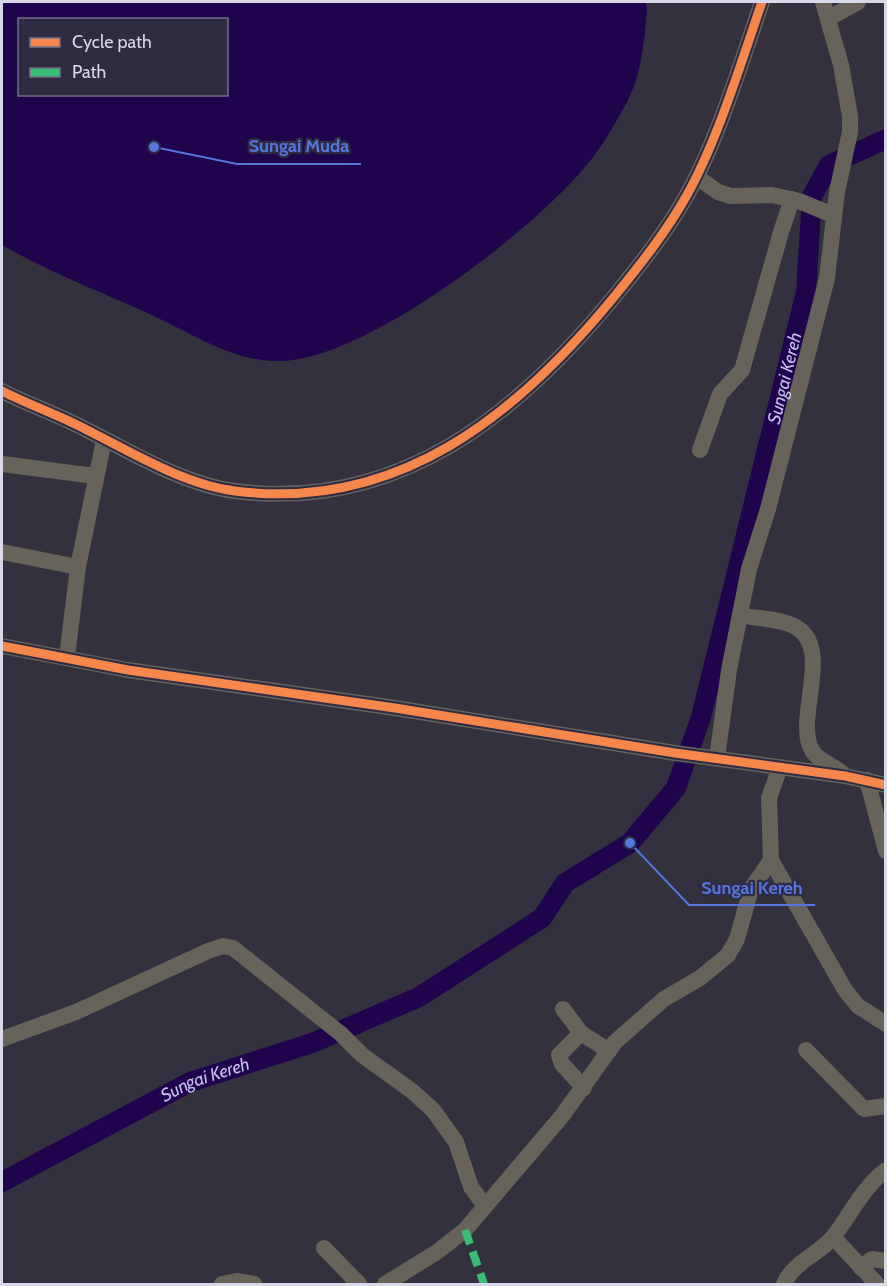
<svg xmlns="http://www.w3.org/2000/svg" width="887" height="1286" font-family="Cabin,sans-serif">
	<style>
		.water { fill: #1f044d; fill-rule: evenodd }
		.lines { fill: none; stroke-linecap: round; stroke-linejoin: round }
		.river { stroke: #1f044d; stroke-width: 20 }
		.minor { stroke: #67635b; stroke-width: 16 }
		.quiet { stroke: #3abd76; stroke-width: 8; stroke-dasharray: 15 8; stroke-linecap: butt }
		.cycleway-casing { stroke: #2e2b43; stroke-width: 13 }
		.cycleway { stroke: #f5874c; stroke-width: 9 }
		.labels { text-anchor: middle; stroke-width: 4.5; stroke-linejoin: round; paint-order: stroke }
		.water-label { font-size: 18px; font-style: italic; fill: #c3c0ed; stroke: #2e2b43 }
		.leader { fill: none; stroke: #57d; stroke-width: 2 }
		.callout-dot { fill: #57d; stroke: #2e2b43; stroke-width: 2 }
		.callout-label { font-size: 18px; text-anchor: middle; font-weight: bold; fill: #57d; stroke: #2e2b43; stroke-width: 4.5; stroke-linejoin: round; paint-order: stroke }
	</style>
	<rect width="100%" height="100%" fill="#32313d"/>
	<!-- water -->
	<path class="water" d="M 2,2 L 646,2 L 647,10 C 644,42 642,73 627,102 C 617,120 606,140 594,156 C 543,224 362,365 275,361 C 231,360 197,336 158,318 C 105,293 52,274 2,245 ZM 20,20 L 226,20 L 226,94 L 20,94 Z"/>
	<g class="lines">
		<!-- river -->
		<path class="river" id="s1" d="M 2,1182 L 190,1082 L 312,1043 L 419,997 L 542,918 L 565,883 L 630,843 L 676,788 L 701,717 L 806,292 L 812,196 L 829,165 L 886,139"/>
		<!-- minor -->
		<g class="minor">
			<path d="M 829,18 L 858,2"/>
			<path d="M 697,177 L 718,192 L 731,196 L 772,195 L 799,201 L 833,215"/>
			<path d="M 2,391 C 29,405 59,415 87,430 C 131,452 185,485 235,491 C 398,512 517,415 614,297 C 640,265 667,231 687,195 C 718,139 741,63 762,2"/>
			<path d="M 700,450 L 720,394 L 742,370 L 781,232 L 792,199"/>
			<path d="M 2,464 L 95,476"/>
			<path d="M 2,552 L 78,567"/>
			<path d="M 740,615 C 757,619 778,618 794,626 C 836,647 792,721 813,752 C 819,761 833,765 842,773"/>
			<path d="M 2,646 L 128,670 L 395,708 L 675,753 L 845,776 L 886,785"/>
			<path d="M 67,657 L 78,567 L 104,440"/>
			<path d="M 717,758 L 729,670 L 749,569 L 768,509 L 827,278 L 837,192 L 850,132 L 850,116 L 841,65 L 823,2"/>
			<path d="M 867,780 L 886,851"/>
			<path d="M 771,860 L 845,990 L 858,1006 L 886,1024"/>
			<path d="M 563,1009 L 581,1033 L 609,1051"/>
			<path d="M 581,1033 L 559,1055 L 562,1064 L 584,1088"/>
			<path d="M 2,1039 L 76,1012 L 208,951 L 223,946 L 233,948 L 341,1034 L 362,1055 L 412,1091 L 433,1110 L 456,1142 L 471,1187 L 485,1206"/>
			<path d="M 806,1050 L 864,1109 L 886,1106"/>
			<path d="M 833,1237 L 877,1284"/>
			<path d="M 324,1248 L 359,1284"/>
			<path d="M 861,1268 L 872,1259 L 886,1261"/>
			<path d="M 222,1284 L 237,1281 L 254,1284"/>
			<path d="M 385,1284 L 437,1252 L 465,1230 L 562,1116 L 615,1042 L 664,999 L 700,978 L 728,955 L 737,939 L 751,889 L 771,860 L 769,798 L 780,767"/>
			<path d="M 784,1284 C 793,1262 820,1254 834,1236 C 850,1215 864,1186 886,1170"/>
		</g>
		<!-- quiet -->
		<path class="quiet" d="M 465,1230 L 484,1284"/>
		<defs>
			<g id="cycleway">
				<path d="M 2,391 C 29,405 59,415 87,430 C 131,452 185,485 235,491 C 398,512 517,415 614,297 C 640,265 667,231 687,195 C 718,139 741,63 762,2"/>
				<path d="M 2,646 L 128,670 L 395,708 L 675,753 L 845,776 L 886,785"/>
			</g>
		</defs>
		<!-- cycleway casing -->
		<use href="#cycleway" class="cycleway-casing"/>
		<!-- cycleway -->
		<use href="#cycleway" class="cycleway"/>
	</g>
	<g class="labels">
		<!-- water labels -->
		<g class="water-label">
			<text dy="6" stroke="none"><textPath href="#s1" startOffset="1218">Sungai Kereh</textPath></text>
			<text dy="6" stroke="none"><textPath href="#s1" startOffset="228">Sungai Kereh</textPath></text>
		</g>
	</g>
	<!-- callouts -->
	<path class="leader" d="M154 147L237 164H361M630 843L689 905H815"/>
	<g class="callout-dot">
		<circle cx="154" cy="147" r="6"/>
		<circle cx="630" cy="843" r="6"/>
	</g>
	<g class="callout-label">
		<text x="299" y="152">Sungai Muda</text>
		<text x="752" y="894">Sungai Kereh</text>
	</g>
	<!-- border -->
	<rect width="887" height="1286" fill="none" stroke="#d9d8e8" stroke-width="6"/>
	<!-- legend -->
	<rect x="18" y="18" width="210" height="78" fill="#2e2b43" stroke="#727085" stroke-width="1.5"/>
	<rect x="30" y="38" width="30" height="9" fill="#f5874c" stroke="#727085" stroke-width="1.5"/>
	<text x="72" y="48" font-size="18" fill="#d9d8e8">Cycle path</text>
	<rect x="30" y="68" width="30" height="9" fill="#3abd76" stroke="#727085" stroke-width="1.5"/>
	<text x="72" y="78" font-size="18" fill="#d9d8e8">Path</text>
</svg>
